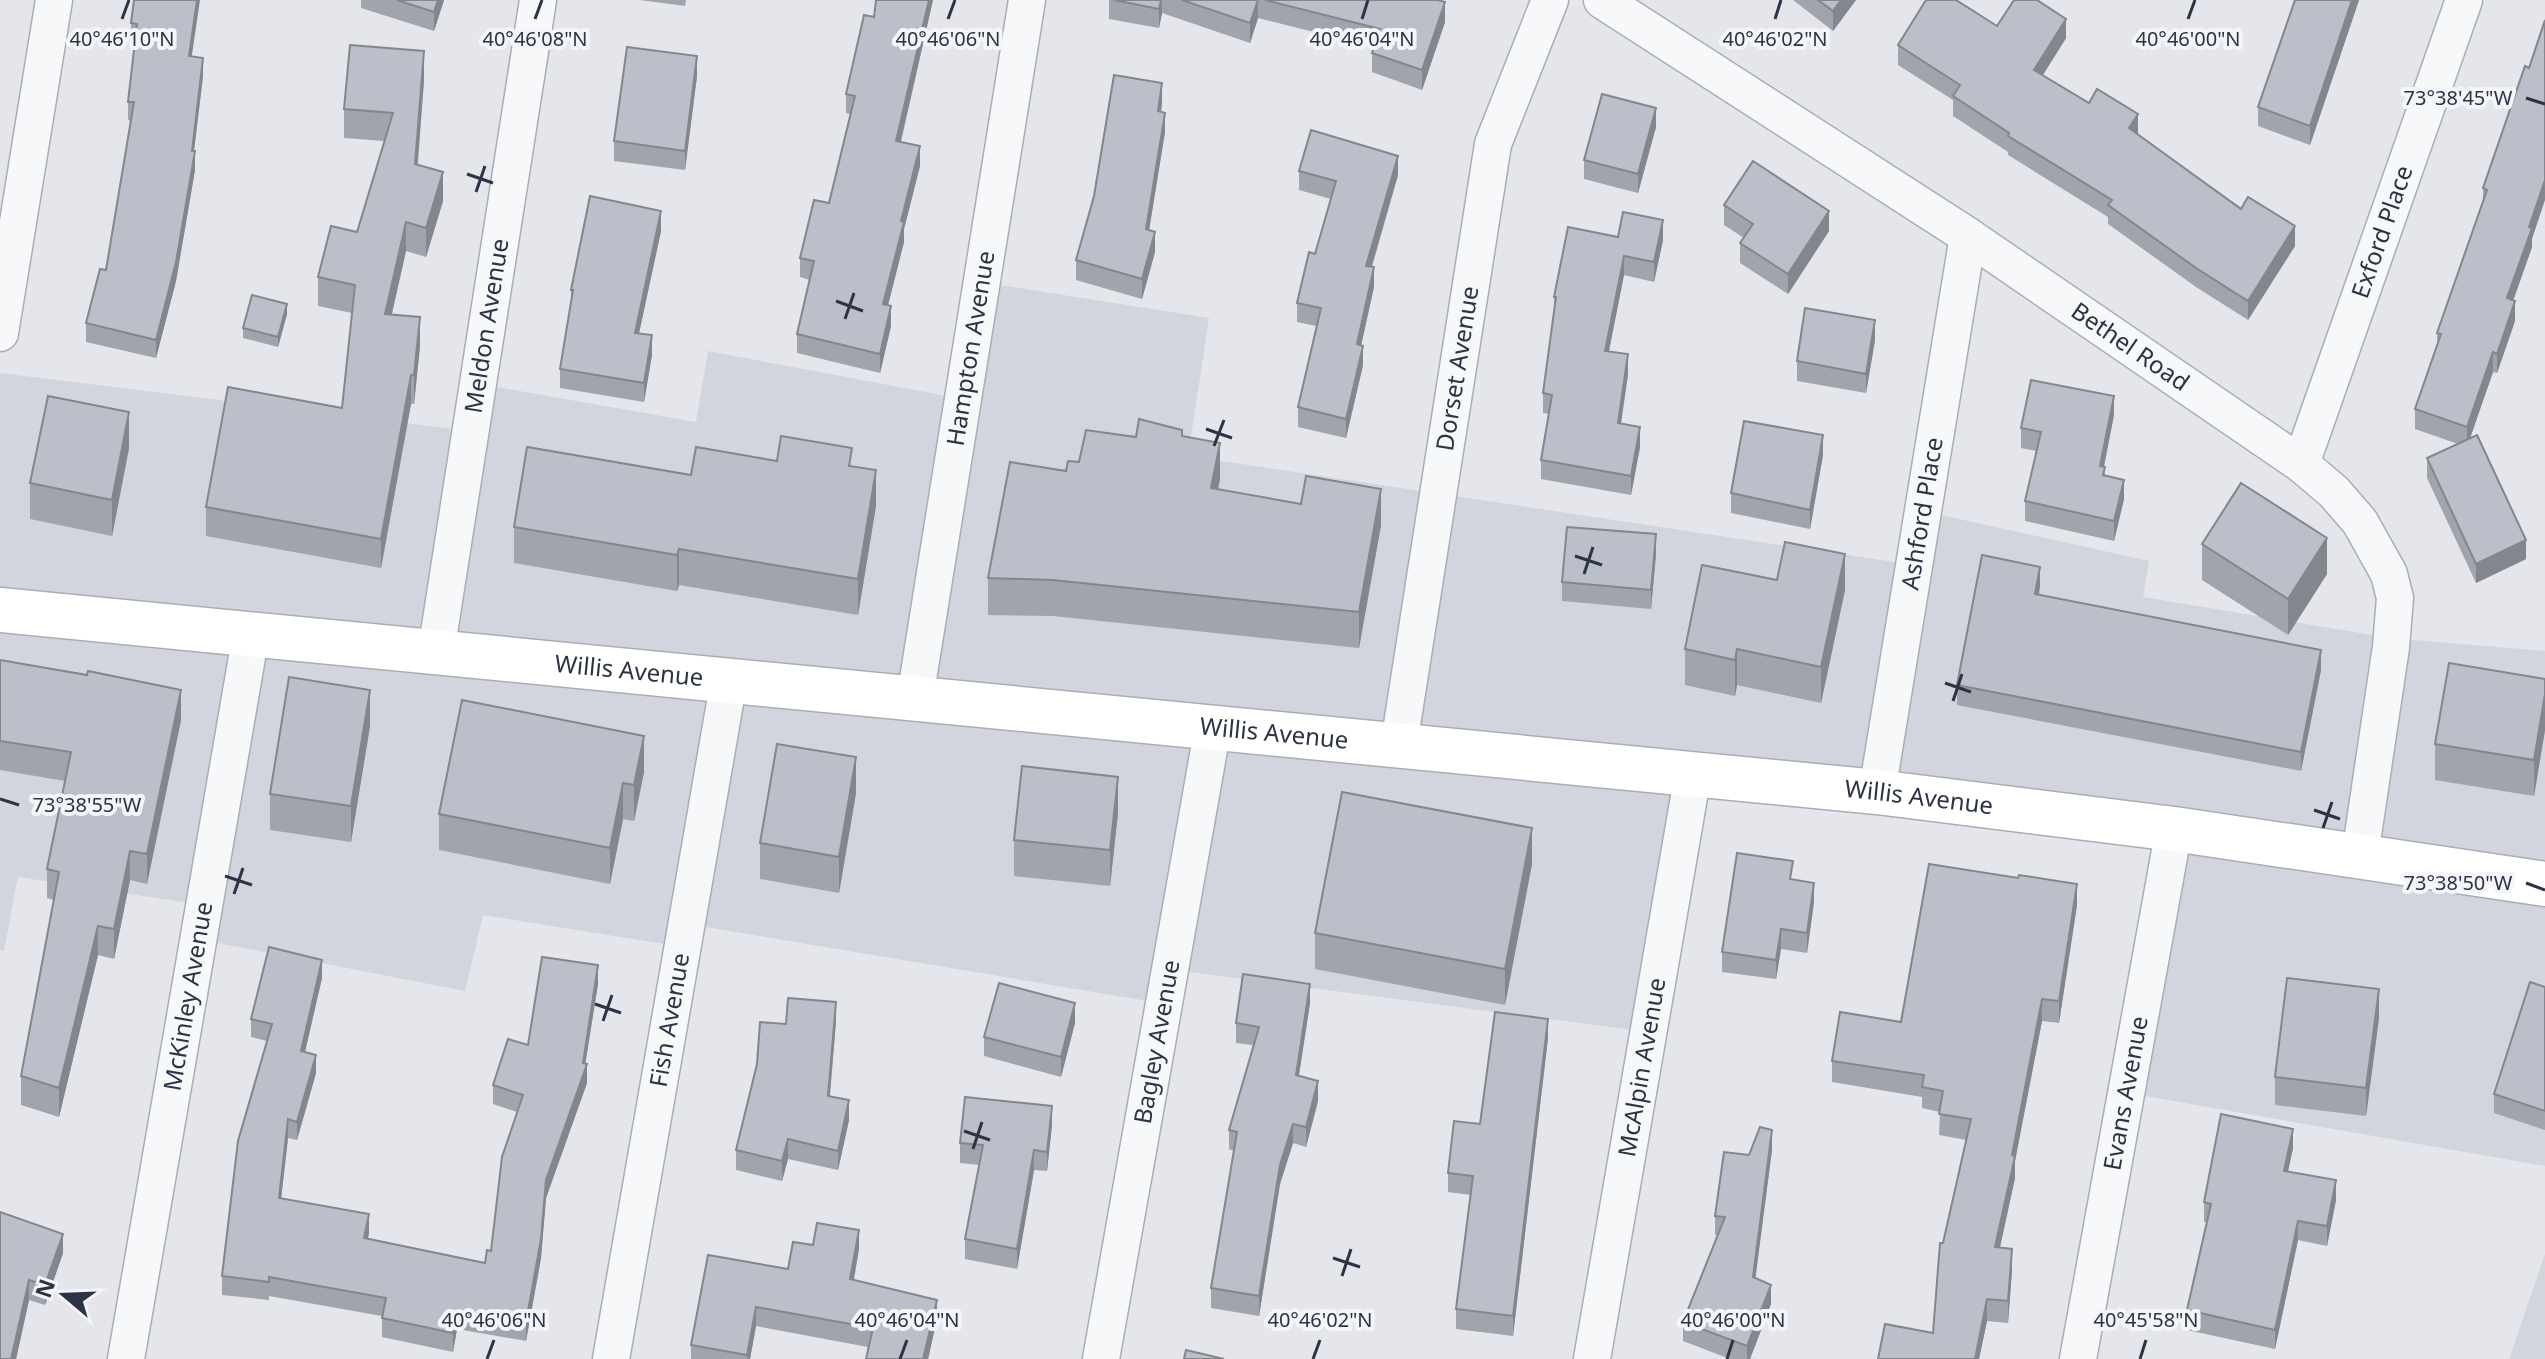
<svg xmlns="http://www.w3.org/2000/svg" width="2545" height="1359" font-family="'Noto Sans',sans-serif">
	<style>
		.built { fill: #d2d5dd }
		.lines { fill: none; stroke-linecap: round; stroke-linejoin: round }
		.street-casing { stroke: #a9adb6; stroke-width: 39 }
		.secondary-casing { stroke: #a9adb6; stroke-width: 47 }
		.street { stroke: #f7f8fa; stroke-width: 36 }
		.secondary { stroke: #fff; stroke-width: 44 }
		.wall { fill: #a1a4ad }
		.shaded-wall { fill: #83868d }
		.building { fill: #bbbfc9; stroke: #83868d; stroke-width: 2 }
		.ticks { fill: none; stroke: #2c3344; stroke-width: 3 }
		.labels { text-anchor: middle; stroke-width: 8; stroke-linejoin: round; paint-order: stroke }
		.street-label { font-size: 24px; fill: #2c3344; stroke: #f4f5f9 }
		.ticks-label { font-size: 20px; text-anchor: middle; fill: #2c3344; stroke: #f4f5f9; stroke-width: 8; stroke-linejoin: round; paint-order: stroke }
	</style>
	<rect width="100%" height="100%" fill="#e4e6eb"/>
	<!-- built -->
	<g class="built">
		<path d="M 987,283 L 1209,318 L 1188,456 L 1914,565 L 1923,511 L 2149,561 L 2143,597 L 2390,638 L 2545,651 L 2545,1166 L 2128,1093 L 2174,829 L 1694,774 L 1649,1032 L 1166,969 L 1160,1003 L 688,924 L 683,947 L 483,915 L 465,991 L 197,939 L 203,905 L 18,877 L 4,951 L 0,950 L 0,373 L 470,431 L 480,384 L 696,422 L 708,351 L 963,399 Z"/>
		<path d="M 2545,1254 L 2545,1359 L 2509,1359 Z"/>
	</g>
	<g class="lines">
		<defs>
			<g id="street">
				<path id="s1" d="M 1602,0 L 1968,236 L 2301,464 L 2334,492 L 2360,522 L 2389,574 L 2395,598 L 2391,647 L 2360,855"/>
				<path d="M 0,333 L 54,0"/>
				<path id="s2" d="M 2301,464 L 2464,0"/>
				<path id="s3" d="M 436,652 L 538,0"/>
				<path id="s4" d="M 915,698 L 1027,0"/>
				<path id="s5" d="M 1399,744 L 1493,144 L 1550,0"/>
				<path id="s6" d="M 1877,792 L 1968,236"/>
				<path id="s7" d="M 126,1359 L 251,634"/>
				<path id="s8" d="M 611,1359 L 729,680"/>
				<path id="s9" d="M 1101,1359 L 1213,727"/>
				<path id="s10" d="M 1592,1359 L 1693,774"/>
				<path id="s11" d="M 2078,1359 L 2174,829"/>
			</g>
			<g id="secondary">
				<path id="s12" d="M 0,610 L 1877,792 L 2174,829 L 2545,884"/>
			</g>
		</defs>
		<!-- street casing -->
		<use href="#street" class="street-casing"/>
		<!-- secondary casing -->
		<use href="#secondary" class="secondary-casing"/>
		<!-- street -->
		<use href="#street" class="street"/>
		<!-- secondary -->
		<use href="#secondary" class="secondary"/>
	</g>
	<!-- wall -->
	<g class="wall">
		<path d="M 134,0 L 192,57 L 203,76 L 194,151 L 195,170 L 176,281 L 156,358 L 86,342 L 86,323 L 106,270 L 131,121 L 128,120 L 128,102 L 135,42 L 131,42 L 131,23 Z"/>
		<path d="M 361,0 L 444,0 L 434,31 L 361,8 Z"/>
		<path d="M 640,0 L 686,0 L 685,6 Z"/>
		<path d="M 876,0 L 933,0 L 901,142 L 920,166 L 904,229 L 904,242 L 888,306 L 891,326 L 880,373 L 797,353 L 797,334 L 810,280 L 800,277 L 800,258 L 829,203 L 850,114 L 846,113 L 846,94 L 874,17 Z"/>
		<path d="M 1109,0 L 1438,0 L 1445,22 L 1422,90 L 1372,72 L 1372,53 L 1374,47 L 1258,18 L 1250,43 L 1162,13 L 1159,28 L 1109,19 Z"/>
		<path d="M 1793,0 L 1856,0 L 1833,31 Z"/>
		<path d="M 2295,0 L 2359,0 L 2310,145 L 2258,126 L 2258,107 Z"/>
		<path d="M 1997,26 L 2066,38 L 2043,75 L 2137,134 L 2295,246 L 2248,320 L 2196,287 L 2108,224 L 2108,217 L 2008,155 L 2008,152 L 1953,116 L 1953,100 L 1898,65 L 1898,45 Z"/>
		<path d="M 2529,68 L 2532,247 L 2513,301 L 2515,321 L 2497,373 L 2493,372 L 2470,438 L 2526,559 L 2476,583 L 2427,478 L 2427,458 L 2458,444 L 2415,429 L 2415,409 L 2437,344 L 2437,333 L 2483,201 L 2483,188 Z"/>
		<path d="M 697,76 L 685,170 L 614,161 L 614,141 Z"/>
		<path d="M 424,80 L 418,164 L 443,201 L 426,257 L 406,251 L 392,314 L 420,346 L 414,404 L 411,404 L 381,568 L 206,536 L 206,507 L 342,408 L 352,313 L 318,306 L 318,277 L 357,232 L 384,141 L 344,138 L 344,109 Z"/>
		<path d="M 1162,103 L 1161,112 L 1165,132 L 1149,230 L 1155,252 L 1142,299 L 1076,280 L 1076,260 Z"/>
		<path d="M 1656,127 L 1638,193 L 1584,179 L 1584,160 Z"/>
		<path d="M 1299,171 L 1398,175 L 1372,267 L 1374,287 L 1361,345 L 1363,365 L 1346,438 L 1298,427 L 1298,407 L 1316,326 L 1297,322 L 1297,303 L 1315,254 L 1331,199 L 1299,190 Z"/>
		<path d="M 1724,205 L 1829,231 L 1788,294 L 1740,263 L 1740,243 L 1744,238 L 1724,225 Z"/>
		<path d="M 661,231 L 639,333 L 652,355 L 644,402 L 560,388 L 560,369 L 571,306 L 571,290 Z"/>
		<path d="M 1618,237 L 1663,240 L 1654,282 L 1624,275 L 1609,351 L 1628,374 L 1621,424 L 1640,447 L 1631,495 L 1541,479 L 1541,460 L 1549,414 L 1543,413 L 1543,393 L 1554,315 L 1554,297 Z"/>
		<path d="M 287,314 L 278,347 L 243,338 L 243,328 Z"/>
		<path d="M 1875,340 L 1866,393 L 1797,381 L 1797,361 Z"/>
		<path d="M 2114,415 L 2104,467 L 2105,475 L 2124,499 L 2114,541 L 2025,521 L 2025,501 L 2037,451 L 2021,448 L 2021,428 Z"/>
		<path d="M 1182,436 L 1220,479 L 1218,489 L 1381,525 L 1359,648 L 1053,616 L 988,615 L 988,578 L 1066,471 L 1079,462 L 1136,437 Z"/>
		<path d="M 129,448 L 112,536 L 30,519 L 30,483 Z"/>
		<path d="M 1823,455 L 1810,529 L 1731,513 L 1731,493 Z"/>
		<path d="M 777,461 L 852,466 L 876,506 L 858,615 L 679,585 L 677,591 L 514,563 L 514,527 L 691,475 Z"/>
		<path d="M 2202,544 L 2327,574 L 2288,635 L 2202,580 Z"/>
		<path d="M 1656,554 L 1651,609 L 1562,601 L 1562,582 Z"/>
		<path d="M 1777,580 L 1845,590 L 1821,703 L 1737,685 L 1735,696 L 1685,685 L 1685,649 Z"/>
		<path d="M 2040,586 L 2039,595 L 2321,670 L 2301,771 L 1957,705 L 1957,685 Z"/>
		<path d="M 0,660 L 181,720 L 147,884 L 130,880 L 114,959 L 98,955 L 59,1117 L 21,1105 L 21,1076 L 54,900 L 47,898 L 47,869 L 65,781 L 0,770 Z"/>
		<path d="M 2545,679 L 2545,730 L 2534,796 L 2435,780 L 2435,744 Z"/>
		<path d="M 370,726 L 351,842 L 270,830 L 270,794 Z"/>
		<path d="M 644,772 L 634,821 L 623,819 L 610,884 L 439,850 L 439,814 Z"/>
		<path d="M 856,793 L 839,893 L 760,879 L 760,843 Z"/>
		<path d="M 1118,813 L 1110,886 L 1014,876 L 1014,840 Z"/>
		<path d="M 1532,864 L 1505,1005 L 1315,969 L 1315,933 Z"/>
		<path d="M 2018,878 L 2077,905 L 2059,1023 L 2042,1021 L 2015,1161 L 2015,1178 L 2000,1248 L 2012,1270 L 2008,1323 L 1987,1321 L 1979,1359 L 1878,1359 L 1933,1333 L 1943,1243 L 1966,1140 L 1939,1135 L 1940,1112 L 1922,1108 L 1922,1097 L 1832,1082 L 1832,1061 L 1901,1022 Z"/>
		<path d="M 1793,880 L 1814,902 L 1807,953 L 1781,949 L 1776,979 L 1722,972 L 1722,952 Z"/>
		<path d="M 322,978 L 305,1052 L 316,1073 L 297,1140 L 288,1138 L 281,1199 L 369,1233 L 368,1238 L 485,1263 L 491,1251 L 517,1112 L 493,1104 L 493,1085 L 528,1045 L 598,984 L 585,1064 L 587,1083 L 546,1198 L 541,1258 L 526,1341 L 457,1329 L 453,1352 L 382,1337 L 382,1316 L 269,1296 L 269,1300 L 222,1295 L 222,1276 L 267,1041 L 251,1037 L 251,1019 Z"/>
		<path d="M 2545,987 L 2545,1130 L 2494,1113 L 2494,1094 Z"/>
		<path d="M 1310,1003 L 1299,1075 L 1318,1101 L 1306,1147 L 1293,1143 L 1280,1184 L 1259,1316 L 1211,1308 L 1211,1288 L 1234,1151 L 1229,1149 L 1229,1130 L 1253,1045 L 1236,1043 L 1236,1023 Z"/>
		<path d="M 2379,1018 L 2366,1116 L 2275,1105 L 2275,1077 Z"/>
		<path d="M 836,1021 L 830,1096 L 849,1120 L 838,1170 L 788,1159 L 782,1181 L 736,1170 L 736,1150 L 786,1024 Z"/>
		<path d="M 1075,1023 L 1061,1077 L 984,1056 L 984,1037 Z"/>
		<path d="M 1548,1038 L 1513,1336 L 1456,1329 L 1456,1309 L 1471,1195 L 1448,1192 L 1448,1173 L 1480,1124 Z"/>
		<path d="M 1052,1125 L 1047,1171 L 1034,1170 L 1017,1269 L 965,1259 L 965,1239 L 979,1165 L 960,1163 L 960,1143 Z"/>
		<path d="M 2293,1148 L 2288,1171 L 2336,1200 L 2327,1246 L 2298,1240 L 2275,1349 L 2187,1330 L 2187,1310 L 2207,1222 L 2204,1222 L 2204,1202 Z"/>
		<path d="M 1772,1150 L 1755,1278 L 1771,1304 L 1750,1359 L 1730,1359 L 1683,1341 L 1683,1322 L 1717,1235 L 1715,1235 L 1715,1216 L 1749,1155 Z"/>
		<path d="M 0,1212 L 63,1253 L 45,1305 L 29,1300 L 16,1359 L 0,1359 Z"/>
		<path d="M 813,1245 L 859,1249 L 854,1280 L 937,1319 L 928,1359 L 866,1359 L 868,1347 L 756,1326 L 750,1359 L 691,1359 L 691,1345 L 788,1269 Z"/>
	</g>
	<!-- shaded-wall -->
	<g class="shaded-wall">
		<path d="M 197,0 L 200,0 L 189,75 L 189,56 Z"/>
		<path d="M 438,0 L 444,0 L 434,31 L 434,12 Z"/>
		<path d="M 929,0 L 933,0 L 896,161 L 896,141 Z"/>
		<path d="M 1161,0 L 1162,0 L 1162,13 L 1159,28 L 1159,9 Z"/>
		<path d="M 1258,0 L 1258,18 L 1250,43 L 1250,23 Z"/>
		<path d="M 1841,0 L 1856,0 L 1833,31 L 1833,11 Z"/>
		<path d="M 2352,0 L 2359,0 L 2310,145 L 2310,126 Z"/>
		<path d="M 1445,2 L 1445,22 L 1422,90 L 1422,70 Z"/>
		<path d="M 2066,19 L 2066,38 L 2034,89 L 2034,70 Z"/>
		<path d="M 424,51 L 424,80 L 415,193 L 415,164 Z"/>
		<path d="M 697,56 L 697,76 L 685,170 L 685,151 Z"/>
		<path d="M 203,58 L 203,76 L 193,159 L 195,151 L 195,170 L 176,281 L 156,358 L 156,340 L 192,151 Z"/>
		<path d="M 1162,83 L 1162,103 L 1158,131 L 1158,111 Z"/>
		<path d="M 1656,108 L 1656,127 L 1638,193 L 1638,174 Z"/>
		<path d="M 1165,113 L 1165,132 L 1146,249 L 1146,229 Z"/>
		<path d="M 2138,114 L 2138,134 L 2129,148 L 2129,128 Z"/>
		<path d="M 920,146 L 920,166 L 904,229 L 904,242 L 883,324 L 883,304 L 901,221 Z"/>
		<path d="M 1398,156 L 1398,175 L 1366,285 L 1366,266 Z"/>
		<path d="M 443,172 L 443,201 L 426,257 L 426,228 Z"/>
		<path d="M 2545,180 L 2545,200 L 2532,239 L 2532,247 L 2507,318 L 2507,298 L 2529,227 Z"/>
		<path d="M 661,211 L 661,231 L 635,352 L 635,333 Z"/>
		<path d="M 1829,211 L 1829,231 L 1788,294 L 1788,274 Z"/>
		<path d="M 1663,220 L 1663,240 L 1654,282 L 1654,262 Z"/>
		<path d="M 406,222 L 406,251 L 385,343 L 385,314 Z"/>
		<path d="M 2295,226 L 2295,246 L 2248,320 L 2248,301 Z"/>
		<path d="M 1155,232 L 1155,252 L 1142,299 L 1142,279 Z"/>
		<path d="M 1624,256 L 1624,275 L 1605,370 L 1605,351 Z"/>
		<path d="M 1374,267 L 1374,287 L 1357,364 L 1357,344 Z"/>
		<path d="M 2515,301 L 2515,321 L 2497,373 L 2497,354 Z"/>
		<path d="M 287,304 L 287,314 L 278,347 L 278,337 Z"/>
		<path d="M 891,306 L 891,326 L 880,373 L 880,354 Z"/>
		<path d="M 420,317 L 420,346 L 414,404 L 414,375 Z"/>
		<path d="M 1875,320 L 1875,340 L 1866,393 L 1866,374 Z"/>
		<path d="M 652,335 L 652,355 L 644,402 L 644,383 Z"/>
		<path d="M 1363,346 L 1363,365 L 1346,438 L 1346,419 Z"/>
		<path d="M 2493,352 L 2493,372 L 2467,447 L 2467,427 Z"/>
		<path d="M 1628,354 L 1628,374 L 1618,443 L 1618,423 Z"/>
		<path d="M 411,375 L 411,404 L 381,568 L 381,539 Z"/>
		<path d="M 2114,396 L 2114,415 L 2100,485 L 2100,466 Z"/>
		<path d="M 129,412 L 129,448 L 112,536 L 112,500 Z"/>
		<path d="M 1640,427 L 1640,447 L 1631,495 L 1631,476 Z"/>
		<path d="M 1823,435 L 1823,455 L 1810,529 L 1810,510 Z"/>
		<path d="M 1220,443 L 1220,479 L 1211,524 L 1211,488 Z"/>
		<path d="M 876,470 L 876,506 L 858,615 L 858,579 Z"/>
		<path d="M 2124,480 L 2124,499 L 2114,541 L 2114,521 Z"/>
		<path d="M 1381,489 L 1381,525 L 1359,648 L 1359,612 Z"/>
		<path d="M 1656,534 L 1656,554 L 1651,609 L 1651,590 Z"/>
		<path d="M 2327,538 L 2327,574 L 2288,635 L 2288,599 Z"/>
		<path d="M 2526,540 L 2526,559 L 2476,583 L 2476,564 Z"/>
		<path d="M 679,549 L 679,585 L 677,591 L 677,555 Z"/>
		<path d="M 1845,554 L 1845,590 L 1821,703 L 1821,667 Z"/>
		<path d="M 2040,567 L 2040,586 L 2035,614 L 2035,594 Z"/>
		<path d="M 1737,649 L 1737,685 L 1735,696 L 1735,660 Z"/>
		<path d="M 2321,650 L 2321,670 L 2301,771 L 2301,752 Z"/>
		<path d="M 181,690 L 181,720 L 147,884 L 147,854 Z"/>
		<path d="M 370,690 L 370,726 L 351,842 L 351,806 Z"/>
		<path d="M 2545,694 L 2545,730 L 2534,796 L 2534,760 Z"/>
		<path d="M 644,736 L 644,772 L 634,821 L 634,785 Z"/>
		<path d="M 856,757 L 856,793 L 839,893 L 839,857 Z"/>
		<path d="M 1118,777 L 1118,813 L 1110,886 L 1110,850 Z"/>
		<path d="M 623,783 L 623,819 L 610,884 L 610,848 Z"/>
		<path d="M 1532,828 L 1532,864 L 1505,1005 L 1505,969 Z"/>
		<path d="M 130,851 L 130,880 L 114,959 L 114,929 Z"/>
		<path d="M 1814,883 L 1814,902 L 1807,953 L 1807,933 Z"/>
		<path d="M 2077,884 L 2077,905 L 2059,1023 L 2059,1001 Z"/>
		<path d="M 98,926 L 98,955 L 59,1117 L 59,1088 Z"/>
		<path d="M 1781,929 L 1781,949 L 1776,979 L 1776,960 Z"/>
		<path d="M 322,960 L 322,978 L 301,1069 L 301,1051 Z"/>
		<path d="M 598,965 L 598,984 L 584,1072 L 587,1064 L 587,1083 L 546,1198 L 541,1258 L 526,1341 L 526,1322 L 546,1180 L 583,1063 Z"/>
		<path d="M 1310,984 L 1310,1003 L 1296,1094 L 1296,1075 Z"/>
		<path d="M 2379,989 L 2379,1018 L 2366,1116 L 2366,1088 Z"/>
		<path d="M 2042,999 L 2042,1021 L 2015,1161 L 2015,1178 L 1995,1269 L 1995,1247 Z"/>
		<path d="M 836,1002 L 836,1021 L 828,1115 L 828,1096 Z"/>
		<path d="M 1075,1003 L 1075,1023 L 1061,1077 L 1061,1057 Z"/>
		<path d="M 1548,1019 L 1548,1038 L 1513,1336 L 1513,1316 Z"/>
		<path d="M 316,1055 L 316,1073 L 297,1140 L 297,1122 Z"/>
		<path d="M 1318,1081 L 1318,1101 L 1306,1147 L 1306,1127 Z"/>
		<path d="M 849,1100 L 849,1120 L 838,1170 L 838,1151 Z"/>
		<path d="M 1052,1106 L 1052,1125 L 1047,1171 L 1047,1152 Z"/>
		<path d="M 288,1119 L 288,1138 L 279,1217 L 279,1198 Z"/>
		<path d="M 1293,1124 L 1293,1143 L 1280,1184 L 1259,1316 L 1259,1296 L 1280,1165 Z"/>
		<path d="M 2293,1129 L 2293,1148 L 2284,1190 L 2284,1171 Z"/>
		<path d="M 1772,1130 L 1772,1150 L 1753,1297 L 1753,1277 Z"/>
		<path d="M 788,1139 L 788,1159 L 782,1181 L 782,1161 Z"/>
		<path d="M 1034,1150 L 1034,1170 L 1017,1269 L 1017,1249 Z"/>
		<path d="M 2336,1180 L 2336,1200 L 2327,1246 L 2327,1226 Z"/>
		<path d="M 369,1214 L 369,1233 L 364,1256 L 364,1238 Z"/>
		<path d="M 2298,1221 L 2298,1240 L 2275,1349 L 2275,1330 Z"/>
		<path d="M 859,1230 L 859,1249 L 850,1299 L 850,1279 Z"/>
		<path d="M 63,1234 L 63,1253 L 45,1305 L 45,1285 Z"/>
		<path d="M 2012,1249 L 2012,1270 L 2008,1323 L 2008,1301 Z"/>
		<path d="M 29,1280 L 29,1300 L 16,1359 L 11,1359 Z"/>
		<path d="M 1771,1285 L 1771,1304 L 1750,1359 L 1747,1359 L 1747,1346 Z"/>
		<path d="M 1987,1299 L 1987,1321 L 1979,1359 L 1975,1359 Z"/>
		<path d="M 937,1300 L 937,1319 L 928,1359 L 923,1359 Z"/>
		<path d="M 756,1307 L 756,1326 L 750,1359 L 747,1359 Z"/>
		<path d="M 457,1310 L 457,1329 L 453,1352 L 453,1333 Z"/>
	</g>
	<!-- building -->
	<g class="building">
		<path d="M 134,0 L 197,0 L 189,56 L 203,58 L 192,151 L 195,151 L 176,262 L 156,340 L 86,323 L 100,269 L 106,270 L 134,102 L 128,102 L 137,24 L 131,23 Z"/>
		<path d="M 397,0 L 438,0 L 434,12 Z"/>
		<path d="M 876,0 L 929,0 L 896,141 L 920,146 L 901,221 L 904,222 L 883,304 L 891,306 L 880,354 L 797,334 L 814,261 L 800,258 L 814,200 L 829,203 L 855,96 L 846,94 L 864,15 L 874,17 Z"/>
		<path d="M 1114,0 L 1161,0 L 1159,9 Z"/>
		<path d="M 1182,0 L 1258,0 L 1250,23 Z"/>
		<path d="M 1265,0 L 1438,0 L 1445,2 L 1422,70 L 1372,53 L 1380,29 Z"/>
		<path d="M 1818,0 L 1841,0 L 1833,11 Z"/>
		<path d="M 1926,0 L 1956,0 L 1997,26 L 2014,0 L 2037,0 L 2066,19 L 2034,70 L 2089,103 L 2097,89 L 2138,114 L 2129,128 L 2241,209 L 2248,197 L 2295,226 L 2248,301 L 2196,268 L 2108,205 L 2112,200 L 2008,136 L 2009,133 L 1953,96 L 1960,85 L 1898,45 Z"/>
		<path d="M 2295,0 L 2352,0 L 2310,126 L 2258,107 Z"/>
		<path d="M 2545,20 L 2545,180 L 2529,227 L 2532,228 L 2507,298 L 2515,301 L 2497,354 L 2493,352 L 2467,427 L 2415,409 L 2441,334 L 2437,333 L 2487,190 L 2483,188 L 2525,66 L 2529,68 Z"/>
		<path d="M 350,45 L 424,51 L 415,164 L 443,172 L 426,228 L 406,222 L 385,314 L 420,317 L 414,375 L 411,375 L 381,539 L 206,507 L 228,387 L 342,408 L 355,285 L 318,277 L 331,226 L 357,232 L 393,113 L 344,109 Z"/>
		<path d="M 627,47 L 697,56 L 685,151 L 614,141 Z"/>
		<path d="M 1114,75 L 1162,83 L 1158,111 L 1165,113 L 1146,229 L 1155,232 L 1142,279 L 1076,260 L 1094,196 Z"/>
		<path d="M 1602,94 L 1656,108 L 1638,174 L 1584,160 Z"/>
		<path d="M 1311,130 L 1398,156 L 1366,266 L 1374,267 L 1357,344 L 1363,346 L 1346,419 L 1298,407 L 1321,308 L 1297,303 L 1309,252 L 1315,254 L 1336,181 L 1299,171 Z"/>
		<path d="M 1753,161 L 1829,211 L 1788,274 L 1740,243 L 1753,224 L 1724,205 Z"/>
		<path d="M 590,196 L 661,211 L 635,333 L 652,335 L 644,383 L 560,369 L 573,290 L 571,290 Z"/>
		<path d="M 1623,212 L 1663,220 L 1654,262 L 1624,256 L 1605,351 L 1628,354 L 1618,423 L 1640,427 L 1631,476 L 1541,460 L 1552,395 L 1543,393 L 1556,297 L 1554,297 L 1568,227 L 1618,237 Z"/>
		<path d="M 252,295 L 287,304 L 278,337 L 243,328 Z"/>
		<path d="M 1805,308 L 1875,320 L 1866,374 L 1797,361 Z"/>
		<path d="M 2031,380 L 2114,396 L 2100,466 L 2105,467 L 2103,475 L 2124,480 L 2114,521 L 2025,501 L 2041,432 L 2021,428 Z"/>
		<path d="M 48,396 L 129,412 L 112,500 L 30,483 Z"/>
		<path d="M 1139,419 L 1182,430 L 1182,436 L 1220,443 L 1211,488 L 1301,504 L 1306,476 L 1381,489 L 1359,612 L 1053,580 L 988,578 L 1010,462 L 1066,471 L 1068,461 L 1079,462 L 1086,430 L 1136,437 Z"/>
		<path d="M 1744,421 L 1823,435 L 1810,510 L 1731,493 Z"/>
		<path d="M 2477,435 L 2526,540 L 2476,564 L 2427,458 Z"/>
		<path d="M 781,436 L 852,448 L 849,466 L 876,470 L 858,579 L 679,549 L 677,555 L 514,527 L 527,447 L 691,475 L 696,447 L 777,461 Z"/>
		<path d="M 2241,483 L 2327,538 L 2288,599 L 2202,544 Z"/>
		<path d="M 1567,527 L 1656,534 L 1651,590 L 1562,582 Z"/>
		<path d="M 1785,542 L 1845,554 L 1821,667 L 1737,649 L 1735,660 L 1685,649 L 1702,565 L 1777,580 Z"/>
		<path d="M 1982,555 L 2040,567 L 2035,594 L 2321,650 L 2301,752 L 1957,685 Z"/>
		<path d="M 0,660 L 87,675 L 88,671 L 181,690 L 147,854 L 130,851 L 114,929 L 98,926 L 59,1088 L 21,1076 L 59,872 L 47,869 L 71,752 L 0,741 Z"/>
		<path d="M 2449,663 L 2545,679 L 2545,694 L 2534,760 L 2435,744 Z"/>
		<path d="M 289,677 L 370,690 L 351,806 L 270,794 Z"/>
		<path d="M 462,700 L 644,736 L 634,785 L 623,783 L 610,848 L 439,814 Z"/>
		<path d="M 777,744 L 856,757 L 839,857 L 760,843 Z"/>
		<path d="M 1022,766 L 1118,777 L 1110,850 L 1014,840 Z"/>
		<path d="M 1342,792 L 1532,828 L 1505,969 L 1315,933 Z"/>
		<path d="M 1737,853 L 1793,861 L 1790,879 L 1814,883 L 1807,933 L 1781,929 L 1776,960 L 1722,952 Z"/>
		<path d="M 1929,864 L 2018,878 L 2019,875 L 2077,884 L 2059,1001 L 2042,999 L 2012,1155 L 2015,1156 L 1995,1247 L 2012,1249 L 2008,1301 L 1987,1299 L 1975,1359 L 1878,1359 L 1885,1324 L 1933,1333 L 1940,1243 L 1943,1243 L 1971,1119 L 1939,1114 L 1943,1091 L 1922,1087 L 1924,1075 L 1832,1061 L 1840,1012 L 1901,1022 Z"/>
		<path d="M 269,947 L 322,960 L 301,1051 L 316,1055 L 297,1122 L 288,1119 L 279,1198 L 369,1214 L 364,1238 L 485,1263 L 487,1250 L 491,1251 L 502,1157 L 523,1095 L 493,1085 L 508,1039 L 528,1045 L 542,957 L 598,965 L 583,1063 L 587,1064 L 546,1180 L 541,1239 L 526,1322 L 457,1310 L 453,1333 L 382,1318 L 386,1298 L 269,1277 L 269,1282 L 222,1276 L 238,1141 L 272,1024 L 251,1019 Z"/>
		<path d="M 1243,974 L 1310,984 L 1296,1075 L 1318,1081 L 1306,1127 L 1293,1124 L 1280,1165 L 1259,1296 L 1211,1288 L 1237,1132 L 1229,1130 L 1259,1027 L 1236,1023 Z"/>
		<path d="M 2287,978 L 2379,989 L 2366,1088 L 2275,1077 Z"/>
		<path d="M 2530,982 L 2545,987 L 2545,1111 L 2494,1094 Z"/>
		<path d="M 999,983 L 1075,1003 L 1061,1057 L 984,1037 Z"/>
		<path d="M 788,998 L 836,1002 L 828,1096 L 849,1100 L 838,1151 L 788,1139 L 782,1161 L 736,1150 L 757,1064 L 760,1022 L 786,1024 Z"/>
		<path d="M 1495,1012 L 1548,1019 L 1513,1316 L 1456,1309 L 1473,1176 L 1448,1173 L 1454,1121 L 1480,1124 Z"/>
		<path d="M 965,1097 L 1052,1106 L 1047,1152 L 1034,1150 L 1017,1249 L 965,1239 L 983,1145 L 960,1143 Z"/>
		<path d="M 2221,1114 L 2293,1129 L 2284,1171 L 2336,1180 L 2327,1226 L 2298,1221 L 2275,1330 L 2187,1310 L 2211,1204 L 2204,1202 Z"/>
		<path d="M 1760,1127 L 1772,1130 L 1753,1277 L 1771,1285 L 1747,1346 L 1683,1322 L 1725,1217 L 1715,1216 L 1724,1152 L 1749,1155 Z"/>
		<path d="M 0,1212 L 63,1234 L 45,1285 L 29,1280 L 11,1359 L 0,1359 Z"/>
		<path d="M 817,1223 L 859,1230 L 850,1279 L 937,1300 L 923,1359 L 866,1359 L 873,1328 L 756,1307 L 747,1355 L 691,1345 L 708,1255 L 788,1269 L 793,1242 L 813,1245 Z"/>
		<path d="M 1186,1350 L 1224,1359 L 1184,1359 Z"/>
	</g>
	<!-- ticks -->
	<path class="ticks" d="M 122,19 L 129,0M 535,19 L 542,0M 948,19 L 955,0M 1362,19 L 1368,0M 1775,19 L 1781,0M 2188,19 L 2195,0M 2526,98 L 2545,104M 467,174 L 493,183M 476,192 L 485,166M 836,301 L 863,311M 845,319 L 854,293M 1206,429 L 1232,438M 1214,446 L 1224,420M 1575,556 L 1602,565M 1584,574 L 1593,547M 1945,683 L 1971,692M 1953,701 L 1962,674M 0,799 L 19,805M 2314,810 L 2340,819M 2323,828 L 2332,802M 225,876 L 252,885M 2526,883 L 2545,890M 234,894 L 243,868M 595,1004 L 621,1013M 603,1021 L 612,995M 964,1131 L 990,1140M 973,1149 L 982,1122M 1333,1258 L 1360,1267M 1342,1276 L 1351,1249M 487,1359 L 494,1340M 900,1359 L 907,1340M 1313,1359 L 1320,1340M 1727,1359 L 1733,1340M 2140,1359 L 2146,1340"/>
	<g class="labels">
		<!-- street labels -->
		<g class="street-label">
			<text dy="8" stroke="none"><textPath href="#s2" startOffset="246">Exford Place</textPath></text>
			<text dy="8" stroke="none"><textPath href="#s3" startOffset="330">Meldon Avenue</textPath></text>
			<text dy="8" stroke="none"><textPath href="#s1" startOffset="632">Bethel Road</textPath></text>
			<text dy="8" stroke="none"><textPath href="#s4" startOffset="354">Hampton Avenue</textPath></text>
			<text dy="8" stroke="none"><textPath href="#s5" startOffset="380">Dorset Avenue</textPath></text>
			<text dy="8" stroke="none"><textPath href="#s6" startOffset="282">Ashford Place</textPath></text>
			<text dy="8" stroke="none"><textPath href="#s12" startOffset="632">Willis Avenue</textPath></text>
			<text dy="8" stroke="none"><textPath href="#s12" startOffset="1280">Willis Avenue</textPath></text>
			<text dy="8" stroke="none"><textPath href="#s12" startOffset="1928">Willis Avenue</textPath></text>
			<text dy="8" stroke="none"><textPath href="#s7" startOffset="368">McKinley Avenue</textPath></text>
			<text dy="8" stroke="none"><textPath href="#s8" startOffset="344">Fish Avenue</textPath></text>
			<text dy="8" stroke="none"><textPath href="#s9" startOffset="322">Bagley Avenue</textPath></text>
			<text dy="8" stroke="none"><textPath href="#s10" startOffset="296">McAlpin Avenue</textPath></text>
			<text dy="8" stroke="none"><textPath href="#s11" startOffset="270">Evans Avenue</textPath></text>
		</g>
	</g>
	<g class="ticks-label">
		<text x="122" y="46">40°46'10"N</text>
		<text x="535" y="46">40°46'08"N</text>
		<text x="948" y="46">40°46'06"N</text>
		<text x="1362" y="46">40°46'04"N</text>
		<text x="1775" y="46">40°46'02"N</text>
		<text x="2188" y="46">40°46'00"N</text>
		<text x="2458" y="105">73°38'45"W</text>
		<text x="87" y="812">73°38'55"W</text>
		<text x="2458" y="890">73°38'50"W</text>
		<text x="494" y="1327">40°46'06"N</text>
		<text x="907" y="1327">40°46'04"N</text>
		<text x="1320" y="1327">40°46'02"N</text>
		<text x="1733" y="1327">40°46'00"N</text>
		<text x="2146" y="1327">40°45'58"N</text>
	</g>
	<!-- north arrow -->
	<g transform="translate(64 1295) rotate(289)" stroke="#f4f5f9" stroke-width="6" paint-order="stroke">
	<path d="M0-6L14 30L0 20L-14 30Z" fill="#2c3344"/>
	<text y="-12" font-size="22" font-weight="bold" text-anchor="middle" fill="#2c3344">N</text>
	</g>
</svg>
